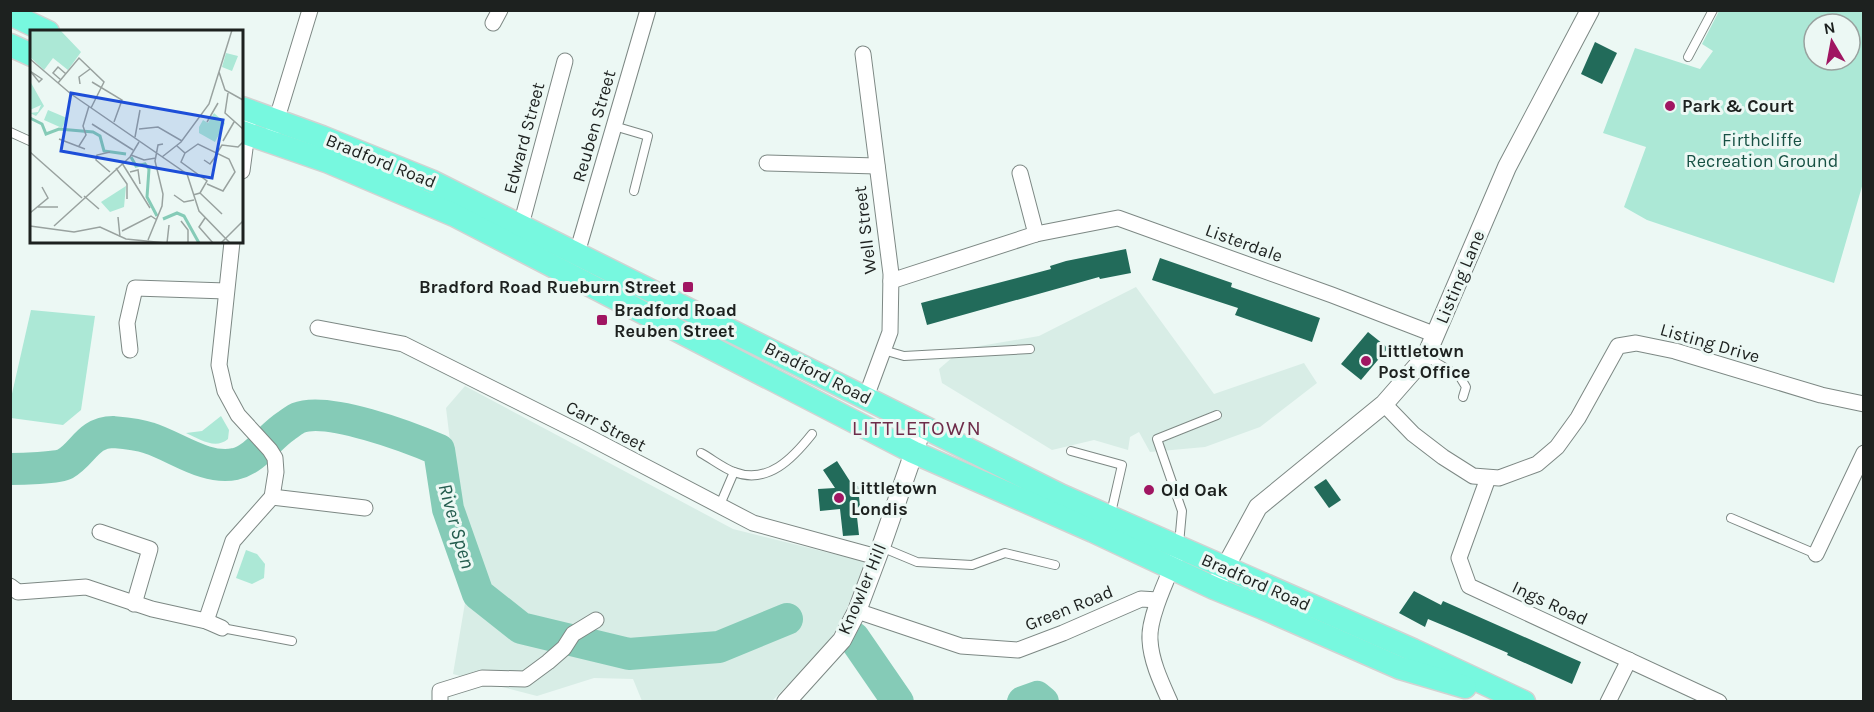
<svg xmlns="http://www.w3.org/2000/svg" width="1874" height="712" font-family="Karla,sans-serif">
	<style>
		.built { fill: #d8ede6 }
		.green { fill: #ace8d6; fill-rule: evenodd }
		.lines { fill: none; stroke-linecap: round; stroke-linejoin: round }
		.river { stroke: #85cbb7; stroke-width: 32 }
		.building { fill: #226b5a }
		.service-casing { stroke: #7d8884; stroke-width: 10 }
		.minor-casing { stroke: #7d8884; stroke-width: 17 }
		.tertiary-casing { stroke: #7d8884; stroke-width: 20 }
		.primary-casing { stroke: #d2d3d2; stroke-width: 25 }
		.service { stroke: #fff; stroke-width: 8 }
		.minor { stroke: #fff; stroke-width: 15 }
		.tertiary { stroke: #fff; stroke-width: 18 }
		.primary { stroke: #77f8df; stroke-width: 22 }
		.poi-dot { fill: #a01662; stroke: #ecf8f4; stroke-width: 2 }
		.labels { text-anchor: middle; stroke-width: 6; stroke-linejoin: round; paint-order: stroke }
		.poi-label { font-size: 18px; font-weight: bold; fill: #1d211f; stroke: #ecf8f4; text-anchor: start }
		.street-label { font-size: 18px; fill: #1d211f; stroke: #ecf8f4 }
		.park-label { font-size: 18px; fill: #175144; stroke: #ecf8f4 }
		.water-label { font-size: 20px; font-style: italic; fill: #245c4e; stroke: #ecf8f4 }
		.quarter-label { font-size: 21px; letter-spacing: 1.5px; fill: #6e2c4a; stroke: #ecf8f4 }
		.inset-river { fill: none; stroke: #85cbb7; stroke-width: 3 }
		.inset-road { fill: none; stroke: #99a29f; stroke-width: 1.5 }
		.view { fill: #1d4ed8; fill-opacity: 0.15; stroke: #1d4ed8; stroke-width: 3 }
		.inset-edge { fill: none; stroke: #1d211f; stroke-width: 3 }
	</style>
	<rect width="100%" height="100%" fill="#ecf8f4"/>
	<!-- built -->
	<g class="built">
		<path d="M 1136,287 L 1214,394 L 1304,363 L 1317,383 L 1260,427 L 1205,447 L 1150,452 L 1139,432 L 1130,437 L 1128,450 L 1094,440 L 1052,450 L 942,383 L 939,369 L 962,349 L 1039,336 Z"/>
		<path d="M 465,386 L 733,529 L 866,562 L 844,615 L 828,644 L 772,701 L 642,701 L 633,679 L 594,678 L 537,696 L 453,674 L 466,597 L 468,546 L 452,457 L 446,408 Z"/>
	</g>
	<!-- green -->
	<g class="green">
		<path d="M 1719,11 L 1863,11 L 1863,183 L 1834,283 L 1647,220 L 1624,207 L 1646,147 L 1603,133 L 1635,48 L 1700,69 L 1713,51 L 1702,44 ZM 1814,24 L 1850,24 L 1850,60 L 1814,60 Z"/>
		<path d="M 31,310 L 95,316 L 81,410 L 63,425 L 11,418 L 11,398 Z"/>
		<path d="M 221,416 L 229,430 L 228,439 C 215,450 200,439 186,433 L 202,431 Z"/>
		<path d="M 246,550 L 257,554 L 265,564 L 264,578 L 252,584 L 236,578 Z"/>
	</g>
	<g class="lines">
		<!-- river -->
		<g class="river">
			<path d="M 10,469 C 20,469 58,468 65,464 C 83,454 88,432 113,432 C 125,433 138,434 149,438 C 177,447 205,470 235,464 C 256,459 269,437 286,426 C 290,423 294,420 298,418 C 327,406 409,437 439,450 L 448,509 L 478,594 L 521,628 L 629,654 L 719,647 L 787,619"/>
			<path d="M 854,638 L 898,702"/>
			<path d="M 1023,702 L 1037,697 L 1043,702"/>
		</g>
	</g>
	<!-- building -->
	<g class="building">
		<path d="M 1595,42 L 1617,53 L 1602,84 L 1581,74 Z"/>
		<path d="M 1126,249 L 1131,273 L 1100,279 L 1099,277 L 927,325 L 921,303 L 1051,269 L 1050,266 L 1066,261 Z"/>
		<path d="M 1160,258 L 1232,283 L 1231,287 L 1320,318 L 1312,342 L 1235,315 L 1238,308 L 1152,280 Z"/>
		<path d="M 1368,332 L 1388,348 L 1361,380 L 1341,364 Z"/>
		<path d="M 837,461 L 853,486 L 858,486 L 860,507 L 856,508 L 859,535 L 843,536 L 840,509 L 820,511 L 818,489 L 835,488 L 823,470 Z"/>
		<path d="M 1326,479 L 1341,500 L 1329,508 L 1314,487 Z"/>
		<path d="M 1414,591 L 1441,605 L 1443,601 L 1581,662 L 1572,684 L 1507,655 L 1508,653 L 1464,634 L 1428,619 L 1425,627 L 1399,613 Z"/>
	</g>
	<g class="lines">
		<defs>
			<g id="service">
				<path d="M 1688,57 L 1713,10"/>
				<path d="M 614,126 L 648,136 L 634,191"/>
				<path d="M 10,132 L 32,142"/>
				<path d="M 883,350 L 904,356 L 1030,349"/>
				<path d="M 1427,357 L 1460,377 L 1466,387 L 1463,397"/>
				<path d="M 1071,451 L 1122,465 L 1111,513"/>
				<path d="M 701,453 C 712,459 723,468 734,472 C 768,485 793,458 812,434"/>
				<path d="M 719,507 L 734,472"/>
				<path d="M 1731,518 L 1816,554"/>
				<path d="M 1179,544 L 1182,511 L 1157,439 L 1217,415"/>
				<path d="M 881,547 L 917,562 L 972,565 L 1005,553 L 1055,565"/>
				<path d="M 222,628 L 292,641"/>
			</g>
			<g id="minor">
				<path d="M 493,23 L 500,10"/>
				<path d="M 863,54 L 891,274 L 890,332 L 866,397"/>
				<path d="M 274,128 L 310,10"/>
				<path d="M 767,163 L 877,166"/>
				<path d="M 242,171 L 248,126"/>
				<path d="M 1020,173 L 1036,234"/>
				<path d="M 521,225 L 565,61"/>
				<path d="M 577,253 L 648,10"/>
				<path d="M 891,281 L 1036,234 L 1118,218 L 1332,295 L 1436,335"/>
				<path d="M 318,328 L 403,344 L 583,434 L 753,523 L 877,557"/>
				<path d="M 130,350 L 127,323 L 135,288 L 226,291"/>
				<path d="M 1384,404 L 1413,434 L 1443,457 L 1473,476 L 1499,478 L 1537,464 L 1557,447 L 1578,418 L 1618,346 L 1636,343 L 1675,351 L 1821,395 L 1864,404"/>
				<path d="M 1488,478 L 1459,558 L 1469,586 L 1719,702"/>
				<path d="M 272,497 L 365,508"/>
				<path d="M 100,532 L 150,549 L 134,604"/>
				<path d="M 1816,554 L 1864,453"/>
				<path d="M 10,586 L 18,592 L 86,587 L 152,609 L 206,621 L 222,628"/>
				<path d="M 857,611 L 961,646 L 1018,650 L 1063,633 L 1141,599 L 1158,600"/>
				<path d="M 206,621 L 233,541 L 272,497 L 276,472 L 275,458 L 270,450 L 238,415 L 225,391 L 219,365 L 232,242"/>
				<path d="M 440,702 L 440,691 L 482,678 L 525,679 L 548,662 L 564,648 L 573,634 L 596,620"/>
				<path d="M 1170,702 C 1161,682 1151,661 1150,640 C 1148,619 1167,579 1175,560"/>
				<path d="M 1608,702 L 1629,660"/>
			</g>
			<g id="tertiary">
				<path d="M 1214,588 L 1258,507 L 1384,404 L 1426,356 L 1507,167 L 1590,10"/>
				<path d="M 786,702 L 842,640 L 857,611 L 881,547 L 923,426"/>
			</g>
			<g id="primary">
				<path d="M 10,14 L 48,32"/>
				<path d="M 10,45 L 32,55"/>
				<path d="M 242,108 L 322,137 L 431,181 L 1060,495 L 1413,650 L 1524,702"/>
				<path d="M 242,132 L 329,162 L 454,215 L 913,452 L 1093,531 L 1214,588 L 1263,608 L 1400,668 L 1465,687"/>
			</g>
		</defs>
		<!-- service casing -->
		<use href="#service" class="service-casing"/>
		<!-- minor casing -->
		<use href="#minor" class="minor-casing"/>
		<!-- tertiary casing -->
		<use href="#tertiary" class="tertiary-casing"/>
		<!-- primary casing -->
		<use href="#primary" class="primary-casing"/>
		<!-- service -->
		<use href="#service" class="service"/>
		<!-- minor -->
		<use href="#minor" class="minor"/>
		<!-- tertiary -->
		<use href="#tertiary" class="tertiary"/>
		<!-- primary -->
		<use href="#primary" class="primary"/>
	</g>
	<!-- markers -->
	<g class="poi-dot">
		<circle cx="1670" cy="106" r="6"/>
		<rect x="682" y="281" width="12" height="12" rx="3"/>
		<rect x="596" y="314" width="12" height="12" rx="3"/>
		<circle cx="1366" cy="361" r="6"/>
		<circle cx="1149" cy="490" r="6"/>
		<circle cx="839" cy="498" r="6"/>
	</g>
	<g class="labels">
		<!-- poi labels -->
		<g class="poi-label">
			<text x="1682" y="112">Park &amp; Court</text>
			<text x="676" y="293" text-anchor="end">Bradford Road Rueburn Street</text>
			<text x="614" y="316">Bradford Road<tspan x="614" dy="21">Reuben Street</tspan></text>
			<text x="1378" y="357">Littletown<tspan x="1378" dy="21">Post Office</tspan></text>
			<text x="851" y="494">Littletown<tspan x="851" dy="21">Londis</tspan></text>
			<text x="1161" y="496">Old Oak</text>
		</g>
		<!-- street labels -->
		<g class="street-label">
			<text transform="translate(594 126) rotate(-74)" y="6">Reuben Street</text>
			<text transform="translate(524 138) rotate(-75)" y="6">Edward Street</text>
			<text transform="translate(381 161) rotate(22)" y="6">Bradford Road</text>
			<text transform="translate(865 230) rotate(-97)" y="6">Well Street</text>
			<text transform="translate(1244 243) rotate(20)" y="6">Listerdale</text>
			<text transform="translate(1460 277) rotate(-67)" y="6">Listing Lane</text>
			<text transform="translate(1710 343) rotate(16)" y="6">Listing Drive</text>
			<text transform="translate(818 373) rotate(27)" y="6">Bradford Road</text>
			<text transform="translate(606 426) rotate(28)" y="6">Carr Street</text>
			<text transform="translate(1256 582) rotate(24)" y="6">Bradford Road</text>
			<text transform="translate(862 589) rotate(-67)" y="6">Knowler Hill</text>
			<text transform="translate(1550 603) rotate(25)" y="6">Ings Road</text>
			<text transform="translate(1069 608) rotate(-22)" y="6">Green Road</text>
		</g>
		<!-- park labels -->
		<g class="park-label">
			<text x="1762" y="146">Firthcliffe<tspan x="1762" dy="21">Recreation Ground</tspan></text>
		</g>
		<!-- water labels -->
		<g class="water-label">
			<text transform="translate(457 526) rotate(74)" y="7">River Spen</text>
		</g>
		<!-- quarter labels -->
		<g class="quarter-label">
			<text x="917" y="435">LITTLETOWN</text>
		</g>
	</g>
	<!-- overview -->
	<g transform="translate(30 30)">
		<rect width="213" height="213" fill="#ecf8f4"/>
		<path d="M 1,0 L 30,0 L 51,22 L 38,40 L 23,28 L 14,40 L 0,27 ZM 196,23 L 208,26 L 202,41 L 192,37 ZM 0,51 L 14,76 L 6,86 L 0,83 L 8,82 L 11,75 L 0,80 ZM 18,80 L 37,88 L 32,98 L 14,90 ZM 184,83 L 195,93 L 185,112 L 169,103 L 169,97 L 173,90 L 178,93 ZM 96,156 L 94,177 L 80,182 L 71,172 Z" fill="#ace8d6"/>
		<path class="inset-river" d="M 0,88 L 12,94 L 16,104 L 29,99 L 63,102 L 70,106 L 74,121 L 96,124M 101,127 L 106,136 L 115,134 L 119,139 L 117,167 L 127,186M 133,189 L 147,183 L 154,186 L 169,213"/>
		<path class="inset-road" d="M 0,29 L 41,64 L 157,144 L 169,181 L 200,213M 0,41 L 12,49 L 9,52 L 1,42M 189,42 L 195,60 L 213,70M 31,50 L 23,43 L 28,37 L 36,44M 62,52 L 92,70 L 84,92M 28,53 L 49,28 L 74,52 L 61,78M 50,54 L 49,47 L 60,39M 198,63 L 195,83 L 213,99M 177,92 L 188,73M 62,94 L 103,120M 109,99 L 128,97 L 152,111M 105,107 L 110,80M 29,109 L 55,119M 193,111 L 204,92M 49,116 L 56,105 L 53,96 L 59,76M 147,116 L 155,123 L 168,114 L 199,129 L 205,142 L 193,161 L 177,154M 0,122 L 52,168M 80,122 L 67,125 L 66,130 L 80,142M 155,123 L 151,132 L 177,151 L 170,163 L 163,165M 187,123 L 192,115 L 208,117 L 213,112M 101,125 L 114,130 L 126,128M 132,127 L 151,112 L 179,74 L 202,0M 174,130 L 180,134 L 188,123M 92,133 L 120,178M 86,138 L 97,154 L 97,169M 100,142 L 108,140 L 110,154M 170,163 L 192,184M 144,165 L 154,172 L 164,170M 54,166 L 69,179M 8,177 L 28,177M 0,183 L 18,168 L 12,157M 88,187 L 90,207M 175,188 L 169,197 L 183,213M 151,191 L 158,200 L 158,213M 0,196 L 44,202 L 70,197 L 96,209 L 136,213M 24,196 L 100,127 L 109,112M 92,201 L 121,186 L 127,190M 118,210 L 132,176 L 133,164 L 125,131 L 128,115 L 133,114M 137,213 L 139,195M 191,213 L 213,191"/>
		<path class="view" d="M 41,63 L 193,90 L 182,148 L 31,121 Z"/>
		<rect width="213" height="213" class="inset-edge"/>
	</g>
	<!-- border -->
	<rect width="1874" height="712" fill="none" stroke="#1d211f" stroke-width="24"/>
	<!-- north arrow -->
	<g transform="translate(1832 42) rotate(350)"><circle r="28" fill="#ecf8f4" stroke="#99a29f" stroke-width="1.5"/>
	<path d="M0-4.5L10 22L0 15L-10 22Z" fill="#a01662"/>
	<text y="-9" font-size="16" font-weight="bold" text-anchor="middle" fill="#1d211f">N</text>
	</g>
</svg>
